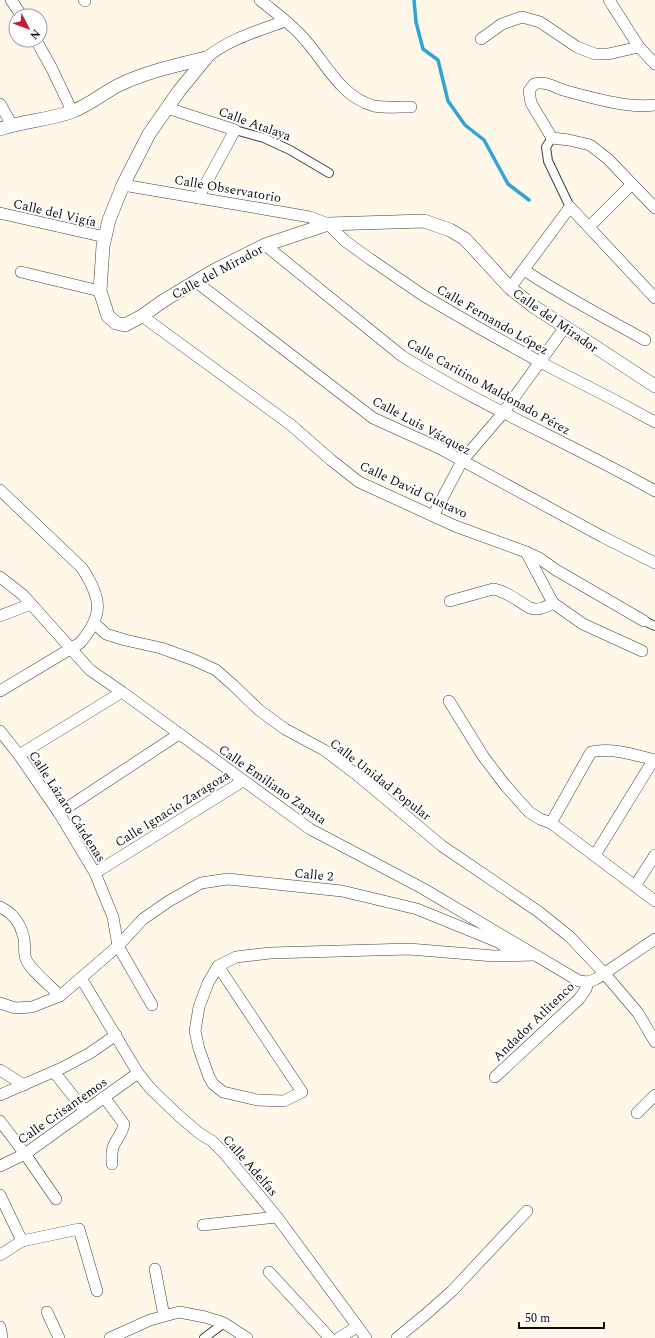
<svg xmlns="http://www.w3.org/2000/svg" width="655" height="1338" font-family="Spectral,serif">
	<style>
		.lines { fill: none; stroke-linecap: round; stroke-linejoin: round }
		.stream { stroke: #2ea5d4; stroke-width: 3.5 }
		.pedestrian-casing { stroke: #3e3e3e; stroke-width: 10 }
		.minor-casing { stroke: #3e3e3e; stroke-width: 12 }
		.tertiary-casing { stroke: #3e3e3e; stroke-width: 14 }
		.pedestrian { stroke: #fff; stroke-width: 8 }
		.minor { stroke: #fff; stroke-width: 11 }
		.tertiary { stroke: #fff; stroke-width: 13 }
		.labels { text-anchor: middle; stroke-width: 4; stroke-linejoin: round; paint-order: stroke }
		.street-label { font-size: 13px; fill: #0b0b0b; stroke: #fff }
	</style>
	<rect width="100%" height="100%" fill="#fff8e9"/>
	<g class="lines">
		<!-- stream -->
		<path class="stream" d="M 414,0 L 416,22 L 423,49 L 438,60 L 448,101 L 465,125 L 484,140 L 508,184 L 529,200"/>
		<defs>
			<g id="pedestrian">
				<path d="M 235,130 L 264,138 L 290,150 L 329,173"/>
				<path d="M 552,138 L 546,147 L 548,161 L 570,207"/>
				<path d="M 644,621 L 655,626"/>
				<path d="M 204,1338 L 224,1323"/>
			</g>
			<g id="minor">
				<path d="M 11,0 L 22,16"/>
				<path d="M 84,0 L 85,1"/>
				<path d="M 260,0 C 276,13 293,25 306,41 C 327,65 341,97 374,106 C 384,108 400,107 411,107"/>
				<path d="M 609,0 L 639,47 L 655,64"/>
				<path d="M 481,39 L 502,24 L 522,17 L 540,22 L 577,47 L 595,54 L 608,54 L 639,47"/>
				<path d="M 36,40 L 52,69 L 72,111"/>
				<path d="M 206,58 C 229,39 258,31 285,21"/>
				<path d="M 0,104 L 12,125"/>
				<path d="M 655,105 C 629,109 589,97 563,90 C 552,86 546,81 534,84 L 529,91 L 531,103 L 552,138 L 569,140 L 590,145 L 608,159 L 655,208"/>
				<path d="M 167,108 L 235,130 L 198,198"/>
				<path d="M 123,185 L 310,217 L 328,224 L 345,241 L 370,259 L 424,296 L 479,328 L 540,362 L 618,402 L 655,422"/>
				<path d="M 0,213 L 105,237"/>
				<path d="M 589,227 L 632,184"/>
				<path d="M 265,245 L 402,356 C 483,407 572,444 655,491"/>
				<path d="M 524,270 C 563,296 604,317 645,340"/>
				<path d="M 21,272 L 100,291"/>
				<path d="M 195,281 L 373,418 L 439,448 L 603,537 L 655,563"/>
				<path d="M 510,288 L 570,207 L 655,298"/>
				<path d="M 142,316 L 291,425 L 331,460 L 359,482 L 455,526 L 526,552 L 539,558 L 556,570 L 644,621"/>
				<path d="M 0,490 L 82,568 C 101,598 105,614 80,643 L 0,691"/>
				<path d="M 433,516 L 462,461 L 503,413 L 565,327"/>
				<path d="M 526,552 L 553,603 L 583,624 L 642,651"/>
				<path d="M 0,577 L 23,595 L 90,670 L 122,692 L 310,829 L 422,888 L 579,981 L 588,982 L 596,979 L 655,939"/>
				<path d="M 450,601 L 493,589 C 506,591 518,601 530,608 C 539,611 545,607 553,603"/>
				<path d="M 0,616 L 31,604"/>
				<path d="M 94,623 L 106,634 L 125,640 L 161,648 L 194,660 L 216,670 L 233,685 L 259,710 L 285,729 L 324,750 L 356,774 L 442,846 L 539,912 L 570,937 L 604,973 L 638,1013 L 655,1042"/>
				<path d="M 449,701 L 483,756 L 505,785 L 529,812 L 540,819 L 551,823 L 655,901"/>
				<path d="M 0,731 L 19,755 L 59,813 L 95,873 L 113,917 L 118,946 L 152,1005"/>
				<path d="M 19,755 L 122,692"/>
				<path d="M 59,813 L 179,734"/>
				<path d="M 551,823 L 591,752 C 611,747 635,755 655,760"/>
				<path d="M 595,855 L 654,759"/>
				<path d="M 95,873 L 243,781"/>
				<path d="M 635,886 L 655,855"/>
				<path d="M 0,907 C 11,912 20,922 23,935 C 26,942 23,952 26,959 C 30,970 52,987 60,996"/>
				<path d="M 218,966 L 302,1092 L 284,1101 L 257,1100 L 223,1092 L 213,1084 L 209,1077 L 199,1049 L 195,1031 L 199,1007 L 208,983 L 218,966 L 236,957 L 270,953 L 409,949 L 494,956 L 534,955"/>
				<path d="M 81,978 L 138,1073 L 150,1088 L 178,1115 L 199,1133 L 212,1141 L 224,1153 L 277,1217 L 366,1338"/>
				<path d="M 0,1003 L 15,1008 L 32,1007 L 60,996 L 118,946 L 143,919 L 169,901 L 201,883 L 228,879 L 342,891 L 417,909 L 498,942 L 518,955"/>
				<path d="M 0,1070 L 24,1085"/>
				<path d="M 54,1072 L 85,1111"/>
				<path d="M 495,1077 L 579,999 L 586,989 L 588,982"/>
				<path d="M 0,1095 L 62,1068 L 90,1053 L 116,1035"/>
				<path d="M 104,1097 L 124,1124 C 123,1132 117,1138 114,1145 C 111,1151 112,1157 112,1164"/>
				<path d="M 637,1113 L 655,1095"/>
				<path d="M 0,1121 L 25,1154 L 56,1199"/>
				<path d="M 0,1166 L 25,1154 L 138,1073"/>
				<path d="M 0,1195 L 22,1241"/>
				<path d="M 203,1225 L 277,1217"/>
				<path d="M 0,1255 L 22,1241 L 79,1229 L 97,1291"/>
				<path d="M 155,1269 L 164,1316"/>
				<path d="M 269,1272 L 330,1338"/>
				<path d="M 47,1312 L 59,1338"/>
				<path d="M 0,1327 L 2,1337"/>
				<path d="M 110,1338 L 150,1320 L 179,1312 L 205,1317 L 224,1323 L 247,1338"/>
				<path d="M 339,1338 L 357,1327"/>
				<path d="M 397,1338 L 425,1315 L 452,1291 L 527,1211"/>
			</g>
			<g id="tertiary">
				<path d="M 206,58 L 179,91 L 149,134 L 123,185 L 109,220 L 103,246 L 100,291 L 108,316 L 116,323 L 125,325 L 142,316 L 163,301 L 213,271 L 265,245 L 328,224 L 424,221 L 450,230 L 465,239 L 510,288 L 533,306 L 655,386"/>
				<path d="M 0,129 C 23,121 48,120 71,112 C 88,106 103,93 119,85 C 146,72 177,65 206,58"/>
			</g>
		</defs>
		<!-- pedestrian casing -->
		<use href="#pedestrian" class="pedestrian-casing"/>
		<!-- minor casing -->
		<use href="#minor" class="minor-casing"/>
		<!-- tertiary casing -->
		<use href="#tertiary" class="tertiary-casing"/>
		<!-- pedestrian -->
		<use href="#pedestrian" class="pedestrian"/>
		<!-- minor -->
		<use href="#minor" class="minor"/>
		<!-- tertiary -->
		<use href="#tertiary" class="tertiary"/>
	</g>
	<g class="labels">
		<!-- street labels -->
		<g class="street-label">
			<text transform="translate(255 123) rotate(20)" y="5">Calle Atalaya</text>
			<text transform="translate(228 188) rotate(10)" y="5">Calle Observatorio</text>
			<text transform="translate(55 212) rotate(13)" y="5">Calle del Vigía</text>
			<text transform="translate(217 271) rotate(-28)" y="5">Calle del Mirador</text>
			<text transform="translate(493 319) rotate(30)" y="5">Calle Fernando López</text>
			<text transform="translate(556 320) rotate(35)" y="5">Calle del Mirador</text>
			<text transform="translate(489 386) rotate(29)" y="5">Calle Caritino Maldonado Pérez</text>
			<text transform="translate(422 425) rotate(28)" y="5">Calle Luis Vázquez</text>
			<text transform="translate(414 489) rotate(25)" y="5">Calle David Gustavo</text>
			<text transform="translate(381 779) rotate(38)" y="5">Calle Unidad Popular</text>
			<text transform="translate(273 784) rotate(35)" y="5">Calle Emiliano Zapata</text>
			<text transform="translate(68 806) rotate(57)" y="5">Calle Lázaro Cárdenas</text>
			<text transform="translate(172 808) rotate(-32)" y="5">Calle Ignacio Zaragoza</text>
			<text transform="translate(314 874) rotate(6)" y="5">Calle 2</text>
			<text transform="translate(533 1021) rotate(-44)" y="5">Andador Atlitenco</text>
			<text transform="translate(62 1110) rotate(-35)" y="5">Calle Crisantemos</text>
			<text transform="translate(251 1165) rotate(49)" y="5">Calle Adelfas</text>
		</g>
	</g>
	<!-- north arrow -->
	<g transform="translate(28 28) rotate(132)"><circle r="19" fill="#ffffff" stroke="#9d9d9d"/>
	<path d="M0-3L7 15L0 10L-7 15Z" fill="#c21c37"/>
	<text y="-6" font-size="11" font-weight="bold" text-anchor="middle" fill="#0b0b0b">N</text>
	</g>
	<!-- scale -->
	<path d="M519 1322v6h85v-6" fill="none" stroke="#0b0b0b" stroke-width="2"/>
	<text x="525" y="1322" font-size="12" fill="#0b0b0b" stroke="#ffffff" stroke-width="3" paint-order="stroke">50 m</text>
</svg>
